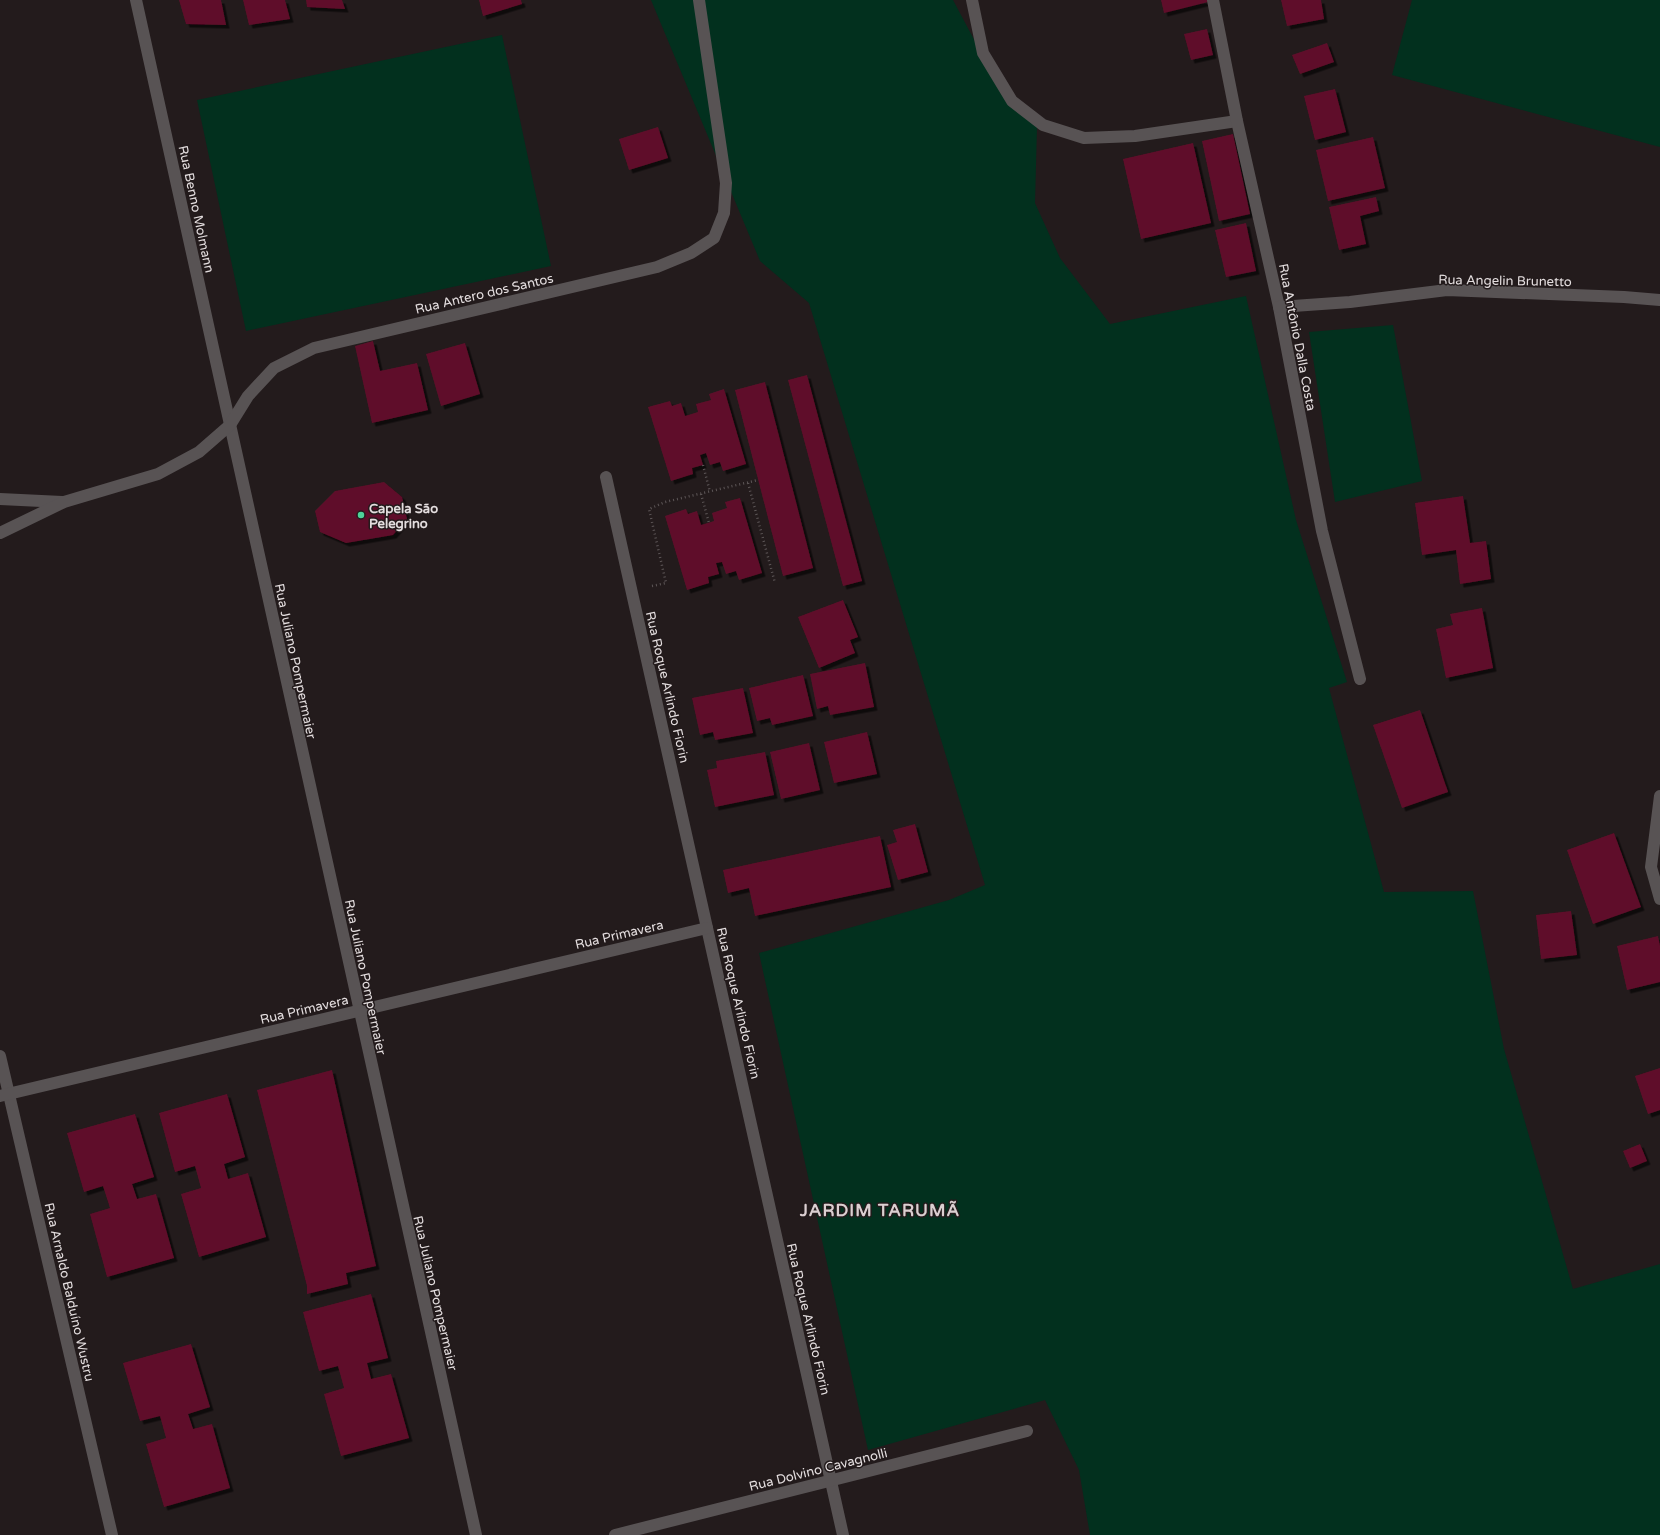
<svg xmlns="http://www.w3.org/2000/svg" width="1660" height="1535" font-family="'Varela Round',sans-serif">
	<style>
		.green { fill: #02301e }
		.building { fill: #5e0f29; filter: url(#shadow) }
		.lines { fill: none; stroke-linecap: round; stroke-linejoin: round }
		.path { stroke: #5d5657; stroke-width: 2.5; stroke-dasharray: 1 3; stroke-linecap: butt }
		.street { stroke: #585354; stroke-width: 12 }
		.poi-dot { fill: #4ed399; stroke: #231b1c; stroke-width: 1.5 }
		.labels { text-anchor: middle; stroke-width: 3; stroke-linejoin: round; paint-order: stroke }
		.street-label { font-size: 13px; fill: #e4dedf; stroke: #231b1c }
		.poi-label { font-size: 13px; font-weight: bold; fill: #e4dedf; stroke: #231b1c; text-anchor: start }
		.district-label { font-size: 17px; font-weight: bold; letter-spacing: 1px; fill: #dbcfd1; stroke: #231b1c }
	</style>
	<defs>
		<filter id="shadow"><feDropShadow dx="3.5" dy="3.5" stdDeviation="0" flood-color="#0009"/></filter>
	</defs>
	<rect width="100%" height="100%" fill="#231b1c"/>
	<!-- green -->
	<g class="green">
		<path d="M 651,0 L 953,0 L 1003,94 L 1037,127 L 1035,203 L 1060,258 L 1110,324 L 1246,296 L 1296,520 L 1347,682 L 1329,688 L 1384,892 L 1473,891 L 1504,1049 L 1573,1289 L 1660,1264 L 1660,1535 L 1090,1535 L 1079,1470 L 1045,1400 L 868,1450 L 759,953 L 949,900 L 985,885 L 809,303 L 760,261 Z"/>
		<path d="M 1412,0 L 1660,0 L 1660,147 L 1392,75 Z"/>
		<path d="M 502,35 L 551,266 L 246,331 L 197,100 Z"/>
		<path d="M 1393,325 L 1422,481 L 1335,502 L 1309,332 Z"/>
	</g>
	<!-- building -->
	<g class="building">
		<path d="M 179,0 L 221,0 L 226,25 L 186,24 Z"/>
		<path d="M 243,0 L 285,0 L 290,19 L 249,25 Z"/>
		<path d="M 306,0 L 342,0 L 345,9 L 307,7 Z"/>
		<path d="M 479,0 L 521,0 L 522,4 L 483,16 Z"/>
		<path d="M 1161,0 L 1207,0 L 1208,2 L 1164,13 Z"/>
		<path d="M 1281,0 L 1321,0 L 1324,19 L 1287,26 Z"/>
		<path d="M 1207,29 L 1213,55 L 1191,60 L 1184,34 Z"/>
		<path d="M 1327,43 L 1334,62 L 1300,74 L 1292,55 Z"/>
		<path d="M 1335,89 L 1346,132 L 1315,140 L 1304,96 Z"/>
		<path d="M 658,127 L 668,158 L 629,170 L 619,139 Z"/>
		<path d="M 1233,134 L 1250,214 L 1219,221 L 1202,141 Z"/>
		<path d="M 1373,137 L 1385,188 L 1328,201 L 1316,150 Z"/>
		<path d="M 1193,143 L 1211,223 L 1141,239 L 1123,159 Z"/>
		<path d="M 1376,197 L 1379,211 L 1360,216 L 1366,244 L 1339,250 L 1329,207 Z"/>
		<path d="M 1246,223 L 1256,271 L 1226,277 L 1215,230 Z"/>
		<path d="M 373,341 L 380,371 L 417,363 L 428,410 L 372,423 L 355,346 Z"/>
		<path d="M 465,343 L 480,394 L 441,406 L 426,354 Z"/>
		<path d="M 807,375 L 862,581 L 843,586 L 788,380 Z"/>
		<path d="M 765,382 L 813,568 L 783,576 L 735,390 Z"/>
		<path d="M 724,389 L 746,464 L 723,471 L 720,462 L 710,465 L 706,453 L 700,455 L 703,465 L 692,468 L 693,474 L 671,481 L 648,407 L 670,401 L 672,406 L 681,403 L 685,416 L 698,412 L 696,404 L 711,400 L 709,394 Z"/>
		<path d="M 384,482 L 402,497 L 407,519 L 393,535 L 346,543 L 320,532 L 315,511 L 335,491 Z"/>
		<path d="M 1463,496 L 1470,543 L 1486,541 L 1491,579 L 1460,584 L 1456,550 L 1422,555 L 1415,503 Z"/>
		<path d="M 740,498 L 762,573 L 739,580 L 736,571 L 726,574 L 722,562 L 716,563 L 719,574 L 708,577 L 709,583 L 687,590 L 665,516 L 686,509 L 688,514 L 697,511 L 701,525 L 714,521 L 712,513 L 727,508 L 725,502 Z"/>
		<path d="M 843,600 L 858,637 L 850,640 L 855,653 L 819,668 L 798,617 Z"/>
		<path d="M 1482,608 L 1493,668 L 1446,678 L 1436,629 L 1453,625 L 1450,614 Z"/>
		<path d="M 865,663 L 874,707 L 830,715 L 828,706 L 817,709 L 810,674 Z"/>
		<path d="M 803,675 L 813,716 L 772,725 L 770,718 L 757,721 L 749,688 Z"/>
		<path d="M 743,688 L 753,733 L 715,740 L 713,732 L 700,735 L 692,698 Z"/>
		<path d="M 1420,710 L 1448,792 L 1402,808 L 1373,725 Z"/>
		<path d="M 867,732 L 877,774 L 834,783 L 824,742 Z"/>
		<path d="M 809,743 L 820,790 L 781,799 L 770,752 Z"/>
		<path d="M 765,752 L 774,795 L 715,807 L 707,770 L 717,768 L 716,761 Z"/>
		<path d="M 915,824 L 928,872 L 898,880 L 887,845 L 897,842 L 893,830 Z"/>
		<path d="M 1614,833 L 1641,907 L 1593,924 L 1567,850 Z"/>
		<path d="M 880,836 L 891,887 L 755,916 L 749,888 L 728,893 L 723,870 Z"/>
		<path d="M 1571,911 L 1577,955 L 1541,959 L 1536,915 Z"/>
		<path d="M 1658,936 L 1660,946 L 1660,982 L 1627,990 L 1617,946 Z"/>
		<path d="M 1660,1068 L 1660,1110 L 1648,1114 L 1635,1076 Z"/>
		<path d="M 332,1070 L 376,1266 L 346,1273 L 348,1284 L 307,1294 L 307,1286 L 257,1090 Z"/>
		<path d="M 227,1094 L 245,1157 L 224,1164 L 228,1179 L 248,1173 L 266,1237 L 199,1257 L 181,1194 L 201,1188 L 195,1166 L 175,1172 L 159,1113 Z"/>
		<path d="M 135,1114 L 154,1177 L 132,1184 L 137,1199 L 156,1194 L 174,1258 L 107,1277 L 90,1214 L 110,1208 L 103,1186 L 84,1192 L 67,1133 Z"/>
		<path d="M 1640,1144 L 1647,1161 L 1630,1168 L 1623,1151 Z"/>
		<path d="M 371,1294 L 388,1358 L 367,1363 L 371,1379 L 391,1374 L 409,1438 L 341,1456 L 324,1394 L 344,1388 L 338,1366 L 319,1371 L 303,1312 Z"/>
		<path d="M 191,1344 L 210,1407 L 188,1414 L 193,1429 L 212,1424 L 230,1488 L 164,1507 L 146,1444 L 166,1438 L 160,1416 L 140,1421 L 123,1363 Z"/>
	</g>
	<g class="lines">
		<!-- path -->
		<g class="path">
			<path d="M 703,465 L 710,492"/>
			<path d="M 748,483 L 775,583"/>
			<path d="M 701,494 L 709,523"/>
			<path d="M 652,586 L 666,583 L 649,509 L 665,502 L 758,480"/>
		</g>
		<!-- street -->
		<g class="street">
			<path d="M 136,0 L 476,1535"/>
			<path d="M 972,0 L 983,53 L 1012,101 L 1043,125 L 1084,138 L 1135,136 L 1237,121"/>
			<path d="M 1213,0 L 1237,121 L 1279,307 L 1322,531 L 1360,679"/>
			<path d="M 1279,307 L 1350,302 L 1447,290 L 1624,297 L 1660,300"/>
			<path d="M 606,477 L 843,1535"/>
			<path d="M 0,499 L 62,502"/>
			<path d="M 0,533 L 64,502 L 158,474 L 199,452 L 230,425 L 248,396 L 274,368 L 314,348 L 657,267 L 691,253 L 714,238 L 724,213 L 726,183 L 699,0"/>
			<path d="M 1660,796 L 1651,867 L 1660,899"/>
			<path d="M 0,1056 L 112,1535"/>
			<path d="M 0,1096 L 707,928"/>
			<path d="M 615,1535 L 1027,1431"/>
		</g>
	</g>
	<!-- markers -->
	<circle class="poi-dot" cx="361" cy="515" r="4"/>
	<g class="labels">
		<!-- street labels -->
		<g class="street-label">
			<text transform="translate(197 209) rotate(78)" y="5">Rua Benno Molmann</text>
			<text transform="translate(1505 280) rotate(1)" y="5">Rua Angelin Brunetto</text>
			<text transform="translate(484 293) rotate(-13)" y="5">Rua Antero dos Santos</text>
			<text transform="translate(1298 337) rotate(79)" y="5">Rua Antônio Dalla Costa</text>
			<text transform="translate(296 661) rotate(78)" y="5">Rua Juliano Pompermaier</text>
			<text transform="translate(668 687) rotate(77)" y="5">Rua Roque Arlindo Fiorin</text>
			<text transform="translate(619 934) rotate(-13)" y="5">Rua Primavera</text>
			<text transform="translate(366 977) rotate(78)" y="5">Rua Juliano Pompermaier</text>
			<text transform="translate(739 1003) rotate(77)" y="5">Rua Roque Arlindo Fiorin</text>
			<text transform="translate(304 1009) rotate(-13)" y="5">Rua Primavera</text>
			<text transform="translate(70 1292) rotate(77)" y="5">Rua Arnaldo Balduíno Wustru</text>
			<text transform="translate(436 1293) rotate(77)" y="5">Rua Juliano Pompermaier</text>
			<text transform="translate(809 1319) rotate(77)" y="5">Rua Roque Arlindo Fiorin</text>
			<text transform="translate(818 1469) rotate(-14)" y="5">Rua Dolvino Cavagnolli</text>
		</g>
		<!-- poi labels -->
		<g class="poi-label">
			<text x="369" y="513">Capela São<tspan x="369" dy="15">Pelegrino</tspan></text>
		</g>
		<!-- district labels -->
		<g class="district-label">
			<text x="880" y="1216">JARDIM TARUMÃ</text>
		</g>
	</g>
</svg>
